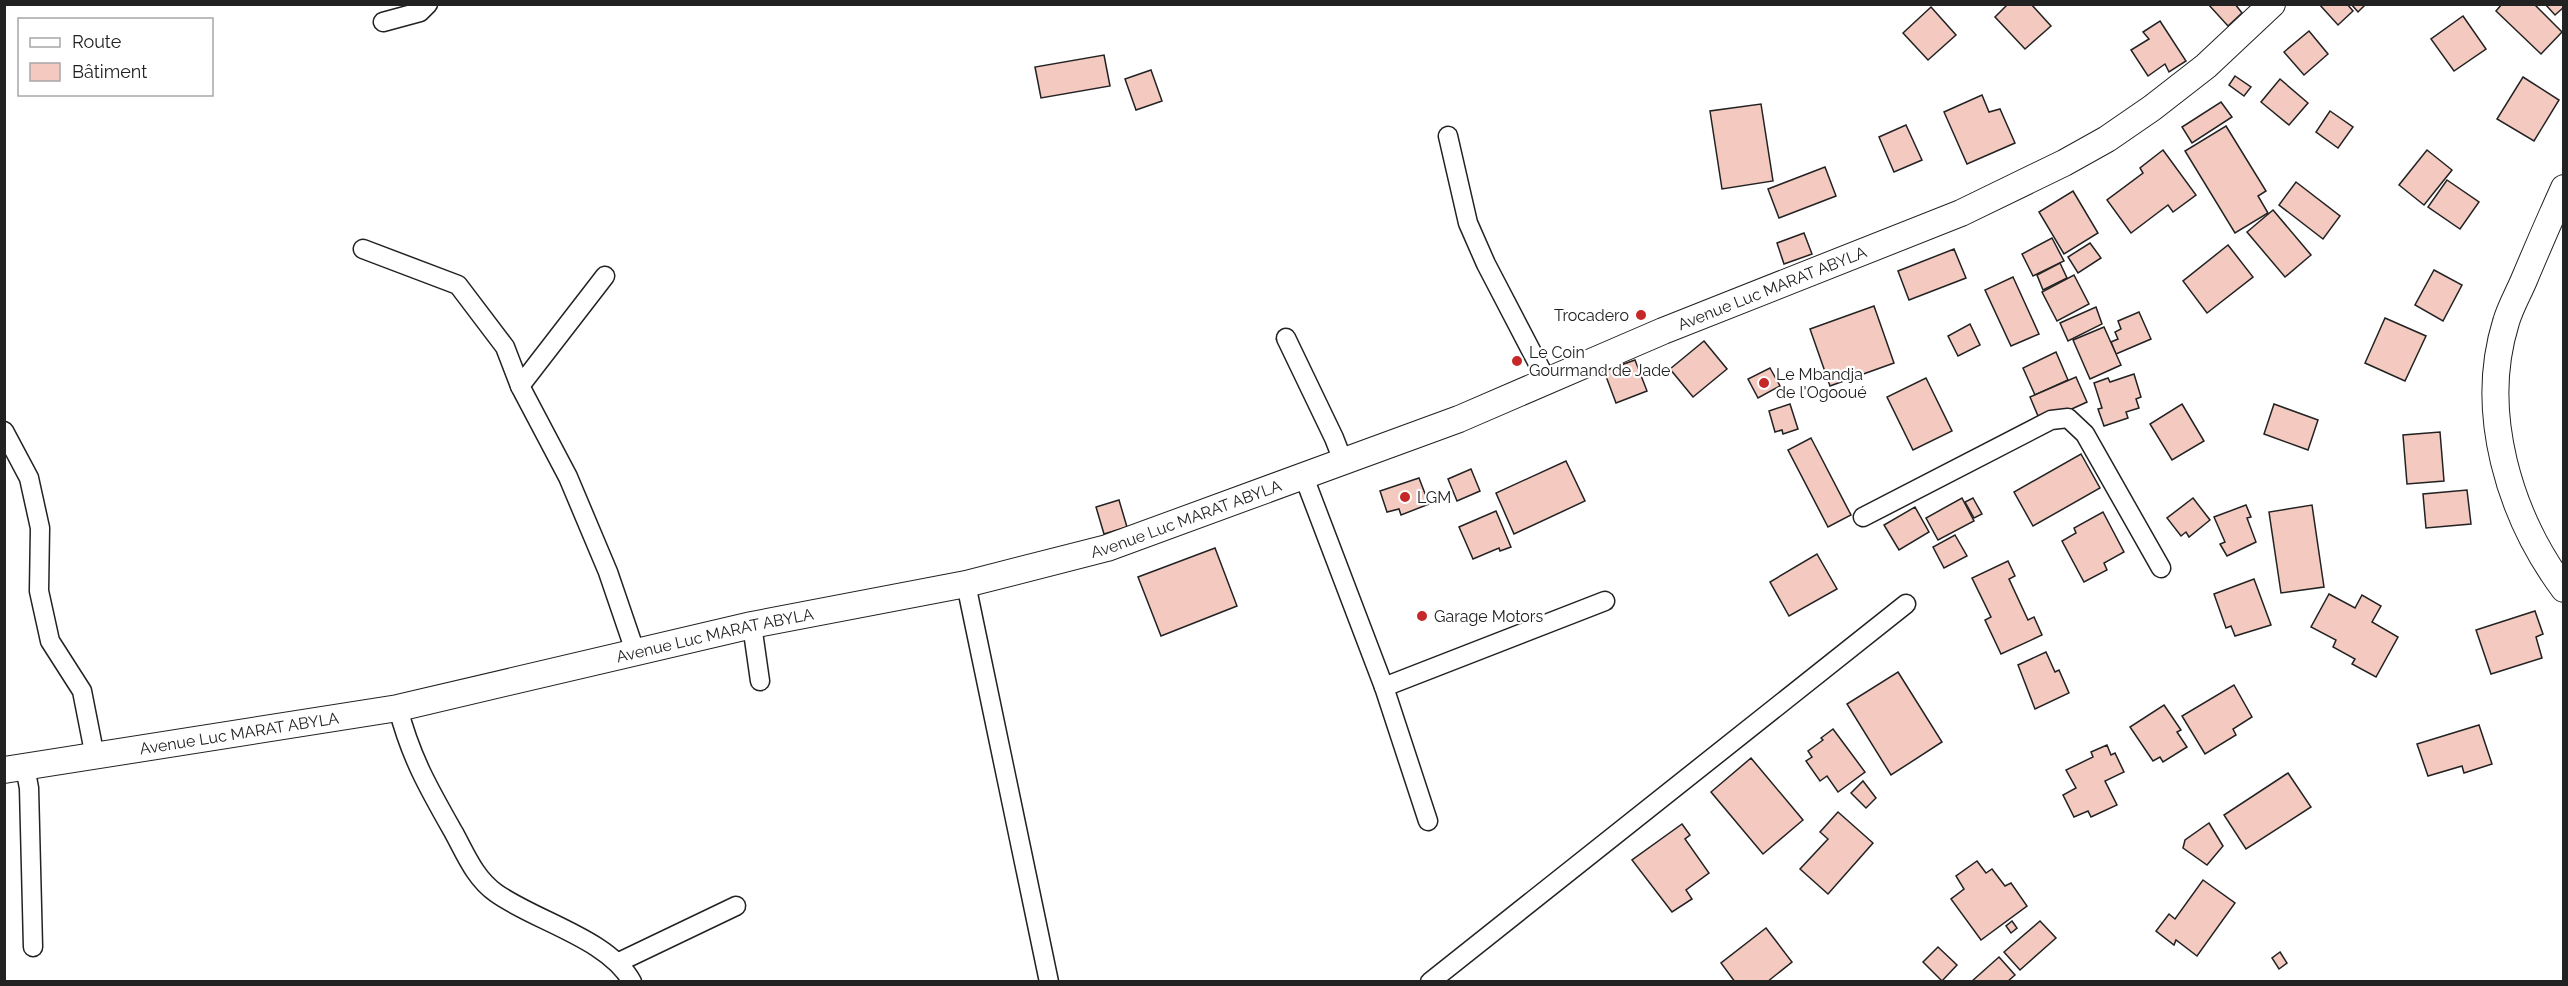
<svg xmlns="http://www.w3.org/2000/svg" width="2568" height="986" font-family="Raleway,sans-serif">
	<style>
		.building { fill: #f3c9c0; stroke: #222; stroke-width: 1.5 }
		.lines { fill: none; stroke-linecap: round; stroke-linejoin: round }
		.street-casing { stroke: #222; stroke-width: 21 }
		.secondary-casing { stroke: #222; stroke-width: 28 }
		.street { stroke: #fff; stroke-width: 18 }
		.secondary { stroke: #fff; stroke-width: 26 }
		.poi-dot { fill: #c62828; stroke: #fff; stroke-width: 2 }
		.labels { text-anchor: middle; stroke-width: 4.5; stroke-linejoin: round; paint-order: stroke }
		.street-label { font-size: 16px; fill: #222; stroke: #fff }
		.poi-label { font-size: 16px; fill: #222; stroke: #fff; text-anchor: start }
	</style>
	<rect width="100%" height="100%" fill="#fff"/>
	<!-- building -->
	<g class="building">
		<path d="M 2008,4 L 2031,4 L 2051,26 L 2025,49 L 1995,17 Z"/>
		<path d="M 2208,4 L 2235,4 L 2242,13 L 2228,26 Z"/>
		<path d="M 2319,4 L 2347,4 L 2353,11 L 2338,25 Z"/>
		<path d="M 2351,4 L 2366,4 L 2358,12 Z"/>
		<path d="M 2502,4 L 2534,4 L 2562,32 L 2541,54 L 2496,11 Z"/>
		<path d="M 2545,4 L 2564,4 L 2564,7 L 2555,15 Z"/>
		<path d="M 1931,7 L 1956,35 L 1928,60 L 1903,33 Z"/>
		<path d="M 2463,16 L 2486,49 L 2454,71 L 2431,39 Z"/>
		<path d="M 2160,21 L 2186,61 L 2169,72 L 2165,64 L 2148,76 L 2131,50 L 2149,39 L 2143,32 Z"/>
		<path d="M 2309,31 L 2328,54 L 2304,75 L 2284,52 Z"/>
		<path d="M 1104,55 L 1110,86 L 1041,98 L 1035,67 Z"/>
		<path d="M 1151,70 L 1162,101 L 1136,110 L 1125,79 Z"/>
		<path d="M 2235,76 L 2251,87 L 2244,96 L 2229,85 Z"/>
		<path d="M 2523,77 L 2559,100 L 2534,141 L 2497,119 Z"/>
		<path d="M 2280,79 L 2308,103 L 2289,125 L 2261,102 Z"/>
		<path d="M 1982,95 L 1989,112 L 2000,109 L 2015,143 L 1967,164 L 1944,112 Z"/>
		<path d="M 2221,102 L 2232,117 L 2192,143 L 2182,127 Z"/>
		<path d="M 1761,104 L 1773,181 L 1722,189 L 1710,111 Z"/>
		<path d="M 2330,111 L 2353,127 L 2338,148 L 2316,132 Z"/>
		<path d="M 1906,125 L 1922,160 L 1894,172 L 1879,137 Z"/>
		<path d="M 2226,126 L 2266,191 L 2258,196 L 2268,213 L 2235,233 L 2185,151 Z"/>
		<path d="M 2163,150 L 2196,195 L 2173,212 L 2168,205 L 2131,233 L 2107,200 L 2143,173 L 2140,168 Z"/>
		<path d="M 2427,150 L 2452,170 L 2424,205 L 2399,185 Z"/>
		<path d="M 1825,167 L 1836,196 L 1779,218 L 1768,189 Z"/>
		<path d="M 2447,180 L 2479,202 L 2460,229 L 2428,207 Z"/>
		<path d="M 2296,182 L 2340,216 L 2323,239 L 2279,205 Z"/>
		<path d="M 2073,191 L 2098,233 L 2064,254 L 2039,212 Z"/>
		<path d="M 2273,210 L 2311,255 L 2285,277 L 2247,232 Z"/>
		<path d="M 1804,233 L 1812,254 L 1784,264 L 1777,243 Z"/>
		<path d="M 2052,238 L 2064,261 L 2033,276 L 2022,254 Z"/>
		<path d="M 2090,243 L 2101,258 L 2078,273 L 2068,257 Z"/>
		<path d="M 2228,245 L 2253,277 L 2207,313 L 2183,281 Z"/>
		<path d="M 1954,249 L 1966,278 L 1909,300 L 1898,271 Z"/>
		<path d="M 2060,263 L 2067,278 L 2043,290 L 2037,275 Z"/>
		<path d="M 2434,270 L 2462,285 L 2443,321 L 2415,305 Z"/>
		<path d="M 2074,275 L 2089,304 L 2057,321 L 2042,292 Z"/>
		<path d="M 2013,277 L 2039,334 L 2011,346 L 1985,290 Z"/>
		<path d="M 1874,306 L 1894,363 L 1830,386 L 1810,329 Z"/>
		<path d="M 2096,307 L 2102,324 L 2068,341 L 2060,323 Z"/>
		<path d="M 2139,312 L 2151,339 L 2116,354 L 2111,342 L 2118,339 L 2115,332 L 2121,329 L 2118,321 Z"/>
		<path d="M 2385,318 L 2426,336 L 2405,381 L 2365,363 Z"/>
		<path d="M 1970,324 L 1980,345 L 1958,356 L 1948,336 Z"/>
		<path d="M 2104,327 L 2121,365 L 2090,379 L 2073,340 Z"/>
		<path d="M 1704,341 L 1727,369 L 1693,397 L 1670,369 Z"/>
		<path d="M 2056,352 L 2068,380 L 2035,395 L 2023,368 Z"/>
		<path d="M 1635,360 L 1647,391 L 1616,403 L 1604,371 Z"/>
		<path d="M 1770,368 L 1780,386 L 1758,398 L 1748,379 Z"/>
		<path d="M 2134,374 L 2141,397 L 2136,399 L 2139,408 L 2126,412 L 2128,418 L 2104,426 L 2098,409 L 2102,408 L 2094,383 L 2108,378 L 2110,382 Z"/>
		<path d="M 2076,377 L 2087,402 L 2041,423 L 2030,397 Z"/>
		<path d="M 1926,378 L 1952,431 L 1913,450 L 1887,397 Z"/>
		<path d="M 1790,404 L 1798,429 L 1783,434 L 1782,430 L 1775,432 L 1769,411 Z"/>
		<path d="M 2182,404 L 2204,441 L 2172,460 L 2150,424 Z"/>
		<path d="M 2274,404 L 2318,420 L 2308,450 L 2264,434 Z"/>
		<path d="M 2440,432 L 2444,481 L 2407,484 L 2403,435 Z"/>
		<path d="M 1811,438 L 1851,515 L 1828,527 L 1788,450 Z"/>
		<path d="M 2081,454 L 2100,488 L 2033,526 L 2014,492 Z"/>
		<path d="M 1566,461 L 1585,501 L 1514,534 L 1496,493 Z"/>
		<path d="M 1471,469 L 1480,491 L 1457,501 L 1448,479 Z"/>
		<path d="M 1419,478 L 1429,504 L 1401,515 L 1399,509 L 1387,512 L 1380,491 Z"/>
		<path d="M 2467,490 L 2471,524 L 2426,528 L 2423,494 Z"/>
		<path d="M 1962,498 L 1974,521 L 1938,540 L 1926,518 Z"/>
		<path d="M 1973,498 L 1982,514 L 1974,518 L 1965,502 Z"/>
		<path d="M 2193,498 L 2210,520 L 2189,537 L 2186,532 L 2181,536 L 2167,518 Z"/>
		<path d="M 1119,500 L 1127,527 L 1104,534 L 1096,507 Z"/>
		<path d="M 2246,505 L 2251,517 L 2247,518 L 2256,542 L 2227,556 L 2220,544 L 2225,542 L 2214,517 Z"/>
		<path d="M 2312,505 L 2324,587 L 2281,593 L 2269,512 Z"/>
		<path d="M 1915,507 L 1929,532 L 1899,550 L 1884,525 Z"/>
		<path d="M 1496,511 L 1511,547 L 1500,551 L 1499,548 L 1473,559 L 1459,527 Z"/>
		<path d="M 2103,512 L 2124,552 L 2104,563 L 2107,570 L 2084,582 L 2062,541 L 2076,533 L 2074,528 Z"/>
		<path d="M 1955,535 L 1967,556 L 1944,568 L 1933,547 Z"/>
		<path d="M 1215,548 L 1237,606 L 1161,636 L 1138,577 Z"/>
		<path d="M 1817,554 L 1837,589 L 1789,616 L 1770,582 Z"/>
		<path d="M 2008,561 L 2015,576 L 2009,579 L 2028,620 L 2034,617 L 2042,635 L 2001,654 L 1985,620 L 1991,617 L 1972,578 Z"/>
		<path d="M 2254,579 L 2271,625 L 2235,636 L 2231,626 L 2226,628 L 2214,594 Z"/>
		<path d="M 2329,594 L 2355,608 L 2362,595 L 2381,606 L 2372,622 L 2398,637 L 2376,677 L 2352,664 L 2355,659 L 2333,647 L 2336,640 L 2311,627 Z"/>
		<path d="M 2535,611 L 2543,634 L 2536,637 L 2542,658 L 2491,674 L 2476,630 Z"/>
		<path d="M 2046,652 L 2055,672 L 2059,670 L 2069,693 L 2035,709 L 2018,665 Z"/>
		<path d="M 1898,672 L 1942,742 L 1891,775 L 1847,704 Z"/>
		<path d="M 2234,685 L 2252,717 L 2233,729 L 2236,735 L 2205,754 L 2182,716 Z"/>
		<path d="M 2164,705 L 2181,730 L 2177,732 L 2187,747 L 2163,762 L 2160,757 L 2153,761 L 2130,727 Z"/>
		<path d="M 2479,725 L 2492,764 L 2464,773 L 2462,766 L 2428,776 L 2417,744 Z"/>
		<path d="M 1833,729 L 1865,772 L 1838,792 L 1827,776 L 1820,781 L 1806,761 L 1812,757 L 1808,751 L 1823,740 L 1821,738 Z"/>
		<path d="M 2107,745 L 2111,755 L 2115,753 L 2124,772 L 2105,781 L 2117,805 L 2091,817 L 2088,811 L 2074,817 L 2063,795 L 2076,788 L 2066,770 L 2093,757 L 2091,752 Z"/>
		<path d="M 1751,758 L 1803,820 L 1763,854 L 1711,792 Z"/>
		<path d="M 2288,773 L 2311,807 L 2246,849 L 2224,815 Z"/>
		<path d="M 1863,781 L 1876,798 L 1866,808 L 1851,793 Z"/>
		<path d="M 1838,812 L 1873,843 L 1828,894 L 1800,869 L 1828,839 L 1820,832 Z"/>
		<path d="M 2209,823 L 2223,846 L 2207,865 L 2183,848 L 2185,840 Z"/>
		<path d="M 1682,824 L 1690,835 L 1685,839 L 1709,873 L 1686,890 L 1692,899 L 1672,912 L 1632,860 Z"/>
		<path d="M 1977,861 L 1986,873 L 1992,869 L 2005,886 L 2011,883 L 2027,906 L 1981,940 L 1951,899 L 1964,889 L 1956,876 Z"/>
		<path d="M 2203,880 L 2235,903 L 2197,956 L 2176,940 L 2174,945 L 2156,931 L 2169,914 L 2175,919 Z"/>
		<path d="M 2012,921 L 2017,928 L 2011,933 L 2006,926 Z"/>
		<path d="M 2040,921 L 2056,938 L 2020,970 L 2004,952 Z"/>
		<path d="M 1766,928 L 1792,962 L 1767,982 L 1735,982 L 1721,963 Z"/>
		<path d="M 1938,947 L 1957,965 L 1942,981 L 1923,962 Z"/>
		<path d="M 2280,952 L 2287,963 L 2279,969 L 2272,958 Z"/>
		<path d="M 1999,957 L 2015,975 L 2007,982 L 1971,982 Z"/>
	</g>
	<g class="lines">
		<defs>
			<g id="street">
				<path d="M 383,22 L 420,12 L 428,4"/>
				<path d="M 1448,136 L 1468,223 L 1486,264 L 1547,381"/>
				<path d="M 363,249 L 458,285 L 505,347 L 520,386 L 568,477 L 608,572 L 636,654"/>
				<path d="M 1286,338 L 1334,438 L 1343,461"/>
				<path d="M 520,386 L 605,276"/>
				<path d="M 4,431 L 29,478 L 40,528 L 39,591 L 50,641 L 82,691 L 95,757"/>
				<path d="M 1304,477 L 1384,687 L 1428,821"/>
				<path d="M 1863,517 L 2051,420 L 2068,418 L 2085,434 L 2161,568"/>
				<path d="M 966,584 L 1049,982"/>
				<path d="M 752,625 L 760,681"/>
				<path d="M 1384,687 L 1605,601"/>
				<path d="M 398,708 C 411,758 429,789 454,833 C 466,855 475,878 496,893 C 535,921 609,939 632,982"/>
				<path d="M 25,767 L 29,788 L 33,947"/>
				<path d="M 619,962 L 736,906"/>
				<path d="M 1430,982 L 1906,604"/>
			</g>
			<g id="secondary">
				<path d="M 2564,188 C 2550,219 2537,249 2524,280 C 2518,294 2510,308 2506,322 C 2478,412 2509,515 2564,589"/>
				<path id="s1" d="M 4,770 L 398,708 L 752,625 L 966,584 L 1107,548 L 1459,419 L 1663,331 L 1961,213 L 2064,163 L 2107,139 L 2152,108 L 2206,66 L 2272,4"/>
			</g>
		</defs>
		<!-- street casing -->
		<use href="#street" class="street-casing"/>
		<!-- secondary casing -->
		<use href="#secondary" class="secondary-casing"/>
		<!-- street -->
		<use href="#street" class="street"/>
		<!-- secondary -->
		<use href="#secondary" class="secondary"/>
	</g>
	<!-- markers -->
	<g class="poi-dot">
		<circle cx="1641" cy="315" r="6"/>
		<circle cx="1517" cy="361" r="6"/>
		<circle cx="1764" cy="383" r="6"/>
		<circle cx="1405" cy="497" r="6"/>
		<circle cx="1422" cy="616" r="6"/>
	</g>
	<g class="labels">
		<!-- street labels -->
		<g class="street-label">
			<text dy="6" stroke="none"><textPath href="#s1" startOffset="1840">Avenue Luc MARAT ABYLA</textPath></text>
			<text dy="6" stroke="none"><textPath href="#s1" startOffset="1210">Avenue Luc MARAT ABYLA</textPath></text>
			<text dy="6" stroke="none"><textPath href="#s1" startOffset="724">Avenue Luc MARAT ABYLA</textPath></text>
			<text dy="6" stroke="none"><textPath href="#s1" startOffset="238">Avenue Luc MARAT ABYLA</textPath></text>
		</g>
		<!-- poi labels -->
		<g class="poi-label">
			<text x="1629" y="321" text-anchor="end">Trocadero</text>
			<text x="1529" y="358">Le Coin<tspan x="1529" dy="18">Gourmand de Jade</tspan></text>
			<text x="1776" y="380">Le Mbandja<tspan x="1776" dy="18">de l'Ogooué</tspan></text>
			<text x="1417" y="503">LGM</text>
			<text x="1434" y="622">Garage Motors</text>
		</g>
	</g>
	<!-- border -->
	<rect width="2568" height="986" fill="none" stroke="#222222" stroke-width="12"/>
	<!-- legend -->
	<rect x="18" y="18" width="195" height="78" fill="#ffffff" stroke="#a7a7a7" stroke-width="1.5"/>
	<rect x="30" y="38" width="30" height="9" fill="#ffffff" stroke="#a7a7a7" stroke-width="1.5"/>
	<text x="72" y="48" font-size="18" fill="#222222">Route</text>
	<rect x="30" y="63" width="30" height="18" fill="#f3c9c0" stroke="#a7a7a7" stroke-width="1.5"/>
	<text x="72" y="78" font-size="18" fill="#222222">Bâtiment</text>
</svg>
